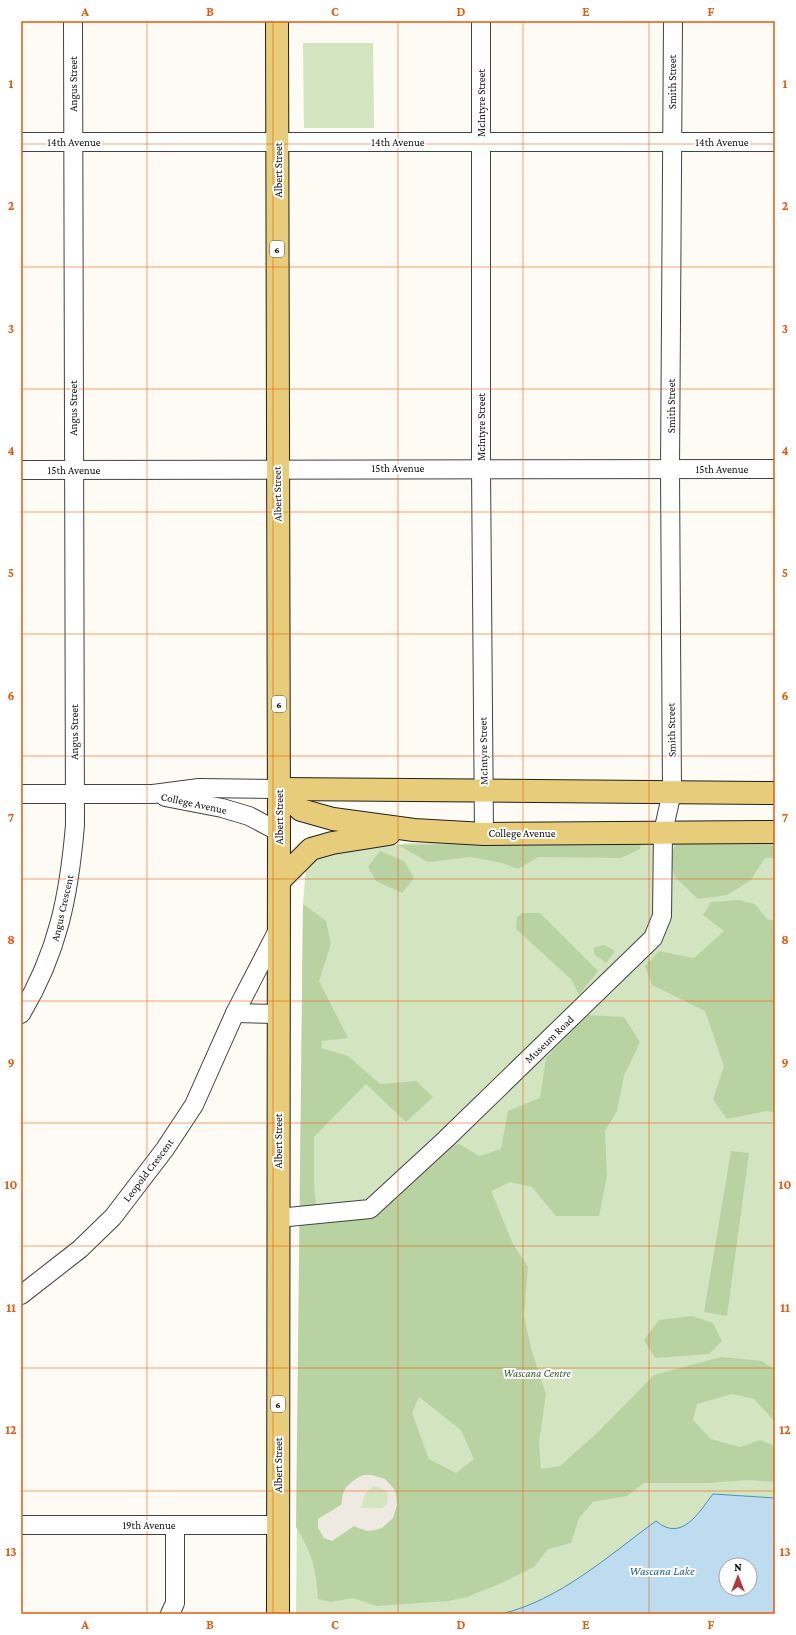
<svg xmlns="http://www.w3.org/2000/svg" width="796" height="1635" font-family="'Crimson Pro',serif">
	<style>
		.green { fill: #d3e4c0; fill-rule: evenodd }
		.forest { fill: #b8d3a1; fill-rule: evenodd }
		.plaza { fill: #eeeae1; fill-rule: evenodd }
		.water { fill: #bedcef; stroke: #4e90bc; fill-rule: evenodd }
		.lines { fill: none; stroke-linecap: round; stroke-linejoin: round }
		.minor-casing { stroke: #424242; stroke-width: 20 }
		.major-casing { stroke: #202020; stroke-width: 24 }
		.minor { stroke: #fff; stroke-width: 18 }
		.major { stroke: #e7cc79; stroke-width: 22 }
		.grid { fill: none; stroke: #e8590c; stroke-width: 1; stroke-opacity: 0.55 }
		.labels { text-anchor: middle; stroke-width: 4; stroke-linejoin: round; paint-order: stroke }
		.shield { fill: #fff; stroke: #575757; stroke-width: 1 }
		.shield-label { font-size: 10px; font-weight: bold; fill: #0f0f0f }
		.street-label { font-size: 11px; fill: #0f0f0f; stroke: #fff }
		.park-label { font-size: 11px; font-style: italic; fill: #335f27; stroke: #fff }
		.water-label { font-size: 12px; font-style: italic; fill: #286391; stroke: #fff }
		.neatline { fill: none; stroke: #e8590c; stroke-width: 1.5 }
		.grid-label { font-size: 13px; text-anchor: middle; font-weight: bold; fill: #e8590c }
	</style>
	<rect width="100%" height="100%" fill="#fdfbf3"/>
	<!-- green -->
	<g class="green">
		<path d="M 303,43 L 373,43 L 374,128 L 304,128 Z"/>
		<path d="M 775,840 L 775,1614 L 296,1614 L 303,904 L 306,867 L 320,854 L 409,843 ZM 726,1565 L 750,1565 L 750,1589 L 726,1589 Z"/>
	</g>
	<!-- forest -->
	<g class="forest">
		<path d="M 775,840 L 775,858 L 765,858 L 751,880 L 727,895 L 698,899 L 675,877 L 669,857 L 678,841 Z"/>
		<path d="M 642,841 L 640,849 L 621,858 L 538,857 L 518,869 L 502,863 L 471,857 L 428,862 L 398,845 Z"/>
		<path d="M 380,851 L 404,861 L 414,878 L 402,893 L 376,881 L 368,867 Z"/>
		<path d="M 739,900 L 755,904 L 767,919 L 775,921 L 775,1113 L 767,1111 L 727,1119 L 713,1099 L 724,1066 L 705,1011 L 652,985 L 645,966 L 659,951 L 694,958 L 724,931 L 703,915 L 711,902 Z"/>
		<path d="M 303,904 L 326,921 L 331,944 L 319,981 L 348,1038 L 322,1041 L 321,1048 L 348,1056 L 380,1084 L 416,1081 L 433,1097 L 406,1122 L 366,1084 L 314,1137 L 314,1186 L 318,1221 L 372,1215 L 435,1151 L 459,1144 L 479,1156 L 501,1149 L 508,1111 L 540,1098 L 546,1058 L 587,1015 L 624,1017 L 640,1042 L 624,1076 L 617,1111 L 605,1131 L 607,1176 L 599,1216 L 556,1216 L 532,1187 L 510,1182 L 491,1191 L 513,1244 L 528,1267 L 524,1316 L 531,1348 L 546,1394 L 539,1442 L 541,1469 L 560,1466 L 598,1432 L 654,1375 L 721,1357 L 762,1361 L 775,1370 L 775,1422 L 754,1399 L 732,1394 L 697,1404 L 693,1420 L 711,1439 L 740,1447 L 760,1440 L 775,1446 L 775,1482 L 747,1480 L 709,1483 L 644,1483 L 627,1496 L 593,1502 L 579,1518 L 571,1543 L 548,1549 L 534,1567 L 504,1582 L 467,1597 L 448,1601 L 377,1606 L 353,1598 L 331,1602 L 318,1599 C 316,1568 312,1553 296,1527 ZM 419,1397 L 461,1430 L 474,1459 L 456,1473 L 429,1459 L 412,1413 ZM 364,1475 C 380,1474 392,1482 397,1497 L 360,1529 L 354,1526 L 332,1541 L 318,1519 L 342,1505 L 351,1482 Z"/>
		<path d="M 522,913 L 540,913 L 598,971 L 579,995 L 571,979 L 516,929 L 517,918 Z"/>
		<path d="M 604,945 L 615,951 L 606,963 L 594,954 L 594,948 Z"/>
		<path d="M 731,1151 L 749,1153 L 727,1316 L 704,1312 Z"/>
		<path d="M 692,1316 L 713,1323 L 722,1341 L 709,1354 L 655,1358 L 644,1340 L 659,1320 Z"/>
	</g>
	<!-- plaza -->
	<path class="plaza" d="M 364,1475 L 371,1475 L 385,1479 L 395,1490 L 397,1505 L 393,1518 L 382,1528 L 375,1530 L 367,1531 L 354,1526 L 332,1541 L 324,1538 L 318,1528 L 318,1519 L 341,1505 L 343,1494 L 346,1487 L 357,1478 ZM 373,1486 L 377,1486 L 386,1491 L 388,1494 L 387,1504 L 382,1508 L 361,1508 L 365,1494 Z"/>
	<!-- water -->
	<path class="water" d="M 713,1494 L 775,1498 L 775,1614 L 501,1614 C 560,1600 608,1556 656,1521 C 682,1543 699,1512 713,1494 ZM 726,1565 L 750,1565 L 750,1589 L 726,1589 Z"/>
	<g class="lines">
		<defs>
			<g id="minor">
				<path d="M 481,21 L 481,468 L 484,834"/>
				<path d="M 21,142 L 775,142"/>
				<path d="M 21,470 L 775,469"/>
				<path d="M 21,794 L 153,794 L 199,788 L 279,789"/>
				<path d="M 165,797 L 222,808 L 249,816 L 279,832"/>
				<path d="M 235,1013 L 278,1014"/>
				<path d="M 21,1014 C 58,952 69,896 75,825 L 73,21"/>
				<path d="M 278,1218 L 370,1209 L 446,1139 L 653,938 L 662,916 L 663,832 L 672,792 L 670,469 L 673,21"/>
				<path d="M 21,1295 L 80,1249 L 113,1217 L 165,1149 L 194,1105 L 235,1013 L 278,930"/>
				<path d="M 21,1525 L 278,1525"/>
				<path d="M 170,1614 L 175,1603 L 175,1525"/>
			</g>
			<g id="major">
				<path d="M 277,21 L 279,832 L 278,1614"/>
				<path d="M 279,789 L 301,810 L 333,819 L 414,830 L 484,834 L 775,832"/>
				<path d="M 279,789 L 775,793"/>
				<path d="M 279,881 L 311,849 L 332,843 L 389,834"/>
			</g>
		</defs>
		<!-- minor casing -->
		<use href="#minor" class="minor-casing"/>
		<!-- major casing -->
		<use href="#major" class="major-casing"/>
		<!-- minor -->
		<use href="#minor" class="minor"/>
		<!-- major -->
		<use href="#major" class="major"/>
	</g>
	<!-- grid -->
	<path class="grid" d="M 147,21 L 147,1614M 273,21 L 273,1614M 398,21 L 398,1614M 523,21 L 523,1614M 649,21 L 649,1614M 21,144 L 775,144M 21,267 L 775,267M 21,389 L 775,389M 21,512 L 775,512M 21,634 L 775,634M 21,756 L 775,756M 21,879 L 775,879M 21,1001 L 775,1001M 21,1123 L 775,1123M 21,1246 L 775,1246M 21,1368 L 775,1368M 21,1491 L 775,1491"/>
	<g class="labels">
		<!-- shield labels -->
		<g class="shield">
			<rect x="270" y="241" width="14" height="16" rx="3"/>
			<rect x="272" y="696" width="14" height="16" rx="3"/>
			<rect x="271" y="1396" width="14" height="16" rx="3"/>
		</g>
		<g class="shield-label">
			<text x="277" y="253">6</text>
			<text x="279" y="708">6</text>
			<text x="278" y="1408">6</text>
		</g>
		<!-- street labels -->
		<g class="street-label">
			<text transform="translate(672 82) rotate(-90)" y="4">Smith Street</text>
			<text transform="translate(73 84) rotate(-90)" y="4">Angus Street</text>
			<text transform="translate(481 103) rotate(-90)" y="4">McIntyre Street</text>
			<text x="74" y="146">14th Avenue</text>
			<text x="398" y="146">14th Avenue</text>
			<text x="722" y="146">14th Avenue</text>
			<text transform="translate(278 170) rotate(-90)" y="4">Albert Street</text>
			<text transform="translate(671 406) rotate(-90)" y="4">Smith Street</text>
			<text transform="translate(73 408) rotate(-90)" y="4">Angus Street</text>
			<text transform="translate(481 427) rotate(-90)" y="4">McIntyre Street</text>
			<text x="398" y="472">15th Avenue</text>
			<text x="722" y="473">15th Avenue</text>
			<text x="74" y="474">15th Avenue</text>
			<text transform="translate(277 494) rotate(-91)" y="4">Albert Street</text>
			<text transform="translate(671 730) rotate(-91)" y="4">Smith Street</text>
			<text transform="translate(74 732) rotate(-90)" y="4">Angus Street</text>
			<text transform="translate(483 751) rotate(-91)" y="4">McIntyre Street</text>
			<text transform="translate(194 803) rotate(12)" y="4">College Avenue</text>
			<text transform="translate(279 817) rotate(-90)" y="4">Albert Street</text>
			<text x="522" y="837">College Avenue</text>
			<text transform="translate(62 908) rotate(-77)" y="4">Angus Crescent</text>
			<text transform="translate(549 1039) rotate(-44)" y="4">Museum Road</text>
			<text transform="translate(278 1141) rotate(-90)" y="4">Albert Street</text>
			<text transform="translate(148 1170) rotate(-53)" y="4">Leopold Crescent</text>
			<text transform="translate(278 1465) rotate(-90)" y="4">Albert Street</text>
			<text x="149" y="1529">19th Avenue</text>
		</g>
		<!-- park labels -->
		<g class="park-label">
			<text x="537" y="1377">Wascana Centre</text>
		</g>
		<!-- water labels -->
		<g class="water-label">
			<text x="662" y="1575">Wascana Lake</text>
		</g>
	</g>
	<!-- border -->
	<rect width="796" height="1635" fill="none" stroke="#ffffff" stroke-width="44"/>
	<!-- north arrow -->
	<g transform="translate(738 1577)"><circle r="19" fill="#ffffff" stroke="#9f9f9f"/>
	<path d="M0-3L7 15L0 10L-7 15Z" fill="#ae393e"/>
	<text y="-6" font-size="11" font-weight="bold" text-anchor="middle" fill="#0f0f0f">N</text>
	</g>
	<rect x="22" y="22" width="752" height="1591" class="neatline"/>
	<g class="grid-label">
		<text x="85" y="16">A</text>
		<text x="210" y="16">B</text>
		<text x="335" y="16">C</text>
		<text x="461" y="16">D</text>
		<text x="586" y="16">E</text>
		<text x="711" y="16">F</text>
		<text x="11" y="88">1</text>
		<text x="785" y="88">1</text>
		<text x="11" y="210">2</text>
		<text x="785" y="210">2</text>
		<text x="11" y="333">3</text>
		<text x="785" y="333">3</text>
		<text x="11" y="455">4</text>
		<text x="785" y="455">4</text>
		<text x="11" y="577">5</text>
		<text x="785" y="577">5</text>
		<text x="11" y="700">6</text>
		<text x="785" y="700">6</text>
		<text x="11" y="822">7</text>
		<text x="785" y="822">7</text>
		<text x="11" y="944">8</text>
		<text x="785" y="944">8</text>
		<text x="11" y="1067">9</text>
		<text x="785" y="1067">9</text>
		<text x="11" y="1189">10</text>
		<text x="785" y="1189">10</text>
		<text x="11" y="1312">11</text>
		<text x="785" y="1312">11</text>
		<text x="11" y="1434">12</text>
		<text x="785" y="1434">12</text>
		<text x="11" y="1556">13</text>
		<text x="785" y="1556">13</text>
		<text x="85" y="1629">A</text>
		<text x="210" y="1629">B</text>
		<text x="335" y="1629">C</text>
		<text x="461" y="1629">D</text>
		<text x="586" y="1629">E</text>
		<text x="711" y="1629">F</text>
	</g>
</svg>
